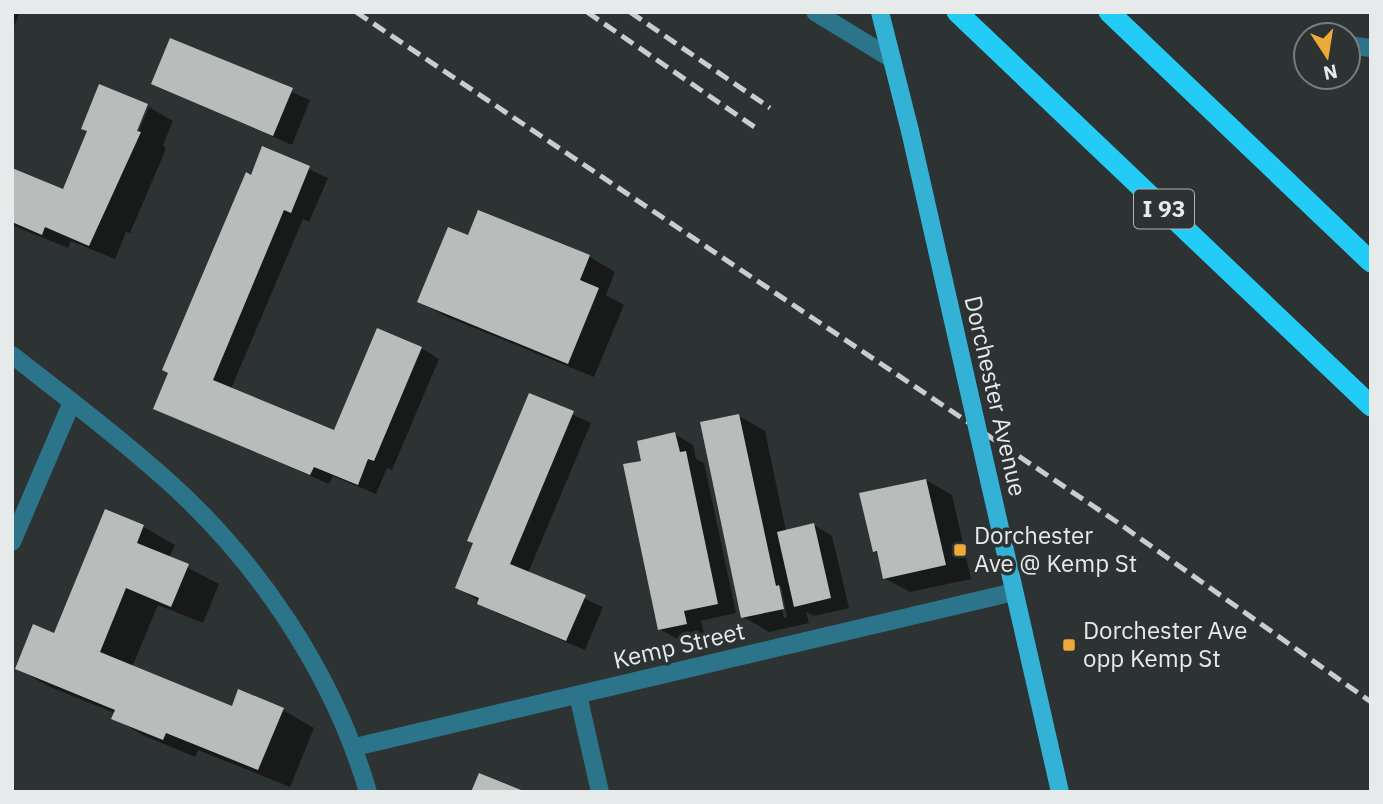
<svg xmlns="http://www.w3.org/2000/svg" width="1383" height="804" font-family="'IBM Plex Sans',sans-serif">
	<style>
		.shadow { fill: #0007; fill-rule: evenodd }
		.building { fill: #b8bdbb }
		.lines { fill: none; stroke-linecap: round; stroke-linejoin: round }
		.minor { stroke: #2c748a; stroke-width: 18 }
		.primary { stroke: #33b2d6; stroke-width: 18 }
		.motorway { stroke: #22ccf7; stroke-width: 21 }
		.rail { stroke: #c9cdcd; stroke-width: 5; stroke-dasharray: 14 7; stroke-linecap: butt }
		.primary-bridge { stroke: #33b2d6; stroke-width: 18 }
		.poi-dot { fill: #ebaa39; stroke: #2d3232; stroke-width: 2.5 }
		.labels { text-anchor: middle; stroke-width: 7; stroke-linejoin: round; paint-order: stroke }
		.shield { fill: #2d3232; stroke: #afb3b3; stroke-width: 2 }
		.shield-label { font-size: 23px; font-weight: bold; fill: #e7eaea }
		.street-label { font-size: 24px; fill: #e7eaea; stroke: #2d3232 }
		.poi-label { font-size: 24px; fill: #e7eaea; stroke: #2d3232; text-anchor: start }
	</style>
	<rect width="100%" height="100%" fill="#2d3232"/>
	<!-- shadow -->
	<g class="shadow">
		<path d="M 12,12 L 20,12 L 12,31 Z"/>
		<path d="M 171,40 L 310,100 L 292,145 L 153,84 Z"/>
		<path d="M 100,87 L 148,107 L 145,107 L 132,138 L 135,140 L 149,107 L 173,121 L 163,145 L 166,149 L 130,233 L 126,232 L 115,259 L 71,241 L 68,248 L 12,225 L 12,170 L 64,191 L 89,132 Z"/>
		<path d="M 263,148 L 328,178 L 309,222 L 303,219 L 231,389 L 335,433 L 421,348 L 439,359 L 392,470 L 387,468 L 376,494 L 333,476 L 329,484 L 155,408 Z"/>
		<path d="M 479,212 L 590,257 L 615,272 L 606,295 L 624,305 L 594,377 L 445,316 L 419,301 L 469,237 Z"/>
		<path d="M 530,395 L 591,423 L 528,573 L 603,607 L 585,650 L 497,613 L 457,587 Z"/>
		<path d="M 739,416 L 765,431 L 786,531 L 814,525 L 832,536 L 849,608 L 814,616 L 806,612 L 809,623 L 769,632 L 743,617 ZM 777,586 L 781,586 L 787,617 L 784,618 Z"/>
		<path d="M 675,434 L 693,445 L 696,459 L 704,463 L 736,613 L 701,621 L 704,634 L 678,639 L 659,629 L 643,462 Z"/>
		<path d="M 926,480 L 952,495 L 971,579 L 910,592 L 884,578 L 879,554 L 874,551 Z"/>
		<path d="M 106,511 L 144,527 L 175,545 L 169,558 L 219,584 L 203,623 L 158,605 L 132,667 L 233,708 L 283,710 L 314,728 L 290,787 L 198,750 L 195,757 L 145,736 L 113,718 L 115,713 L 48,686 L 17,668 L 55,635 Z"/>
	</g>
	<!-- building -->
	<g class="building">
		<path d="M 170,38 L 293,88 L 273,136 L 151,84 Z"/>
		<path d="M 99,84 L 148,104 L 137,131 L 141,132 L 89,246 L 45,227 L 42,235 L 12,222 L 12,168 L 63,189 L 87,131 L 81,129 Z"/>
		<path d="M 262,146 L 310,166 L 291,213 L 284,210 L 213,380 L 334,430 L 377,328 L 422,347 L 374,461 L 368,459 L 358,485 L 314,467 L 310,475 L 153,409 L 168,373 L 162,370 L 246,172 L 251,175 Z"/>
		<path d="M 478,210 L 590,255 L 580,280 L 599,288 L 568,364 L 417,302 L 448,227 L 468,235 Z"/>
		<path d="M 529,393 L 574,411 L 510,564 L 586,595 L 566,641 L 477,604 L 479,598 L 455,588 L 473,543 L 467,541 Z"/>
		<path d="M 739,414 L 776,586 L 779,585 L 784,609 L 741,618 L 700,422 Z"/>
		<path d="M 675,432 L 680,452 L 686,451 L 718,604 L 684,611 L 687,624 L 658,630 L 623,464 L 641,461 L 637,441 Z"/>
		<path d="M 926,479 L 946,565 L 883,579 L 877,551 L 873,552 L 859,493 Z"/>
		<path d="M 105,509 L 144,525 L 137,543 L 189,564 L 171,607 L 126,588 L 100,652 L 232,706 L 238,689 L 284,708 L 258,770 L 166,733 L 163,740 L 111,719 L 115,710 L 15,669 L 33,624 L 54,633 Z"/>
		<path d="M 814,523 L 831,598 L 794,607 L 777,532 Z"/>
		<path d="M 479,773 L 526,792 L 471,792 Z"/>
	</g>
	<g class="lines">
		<!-- minor -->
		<g class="minor">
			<path d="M 815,12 L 892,59"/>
			<path d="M 1348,45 L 1371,48"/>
			<path d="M 12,355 C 62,394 114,433 161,475 C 255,557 333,672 368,792"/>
			<path d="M 12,542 L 72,402"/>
			<path d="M 578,695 L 600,792"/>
			<path d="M 355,747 L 1014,592"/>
		</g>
		<!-- primary -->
		<g class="primary">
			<path d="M 880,12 L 910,131"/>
			<path d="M 989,480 L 1060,792"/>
		</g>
		<!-- motorway -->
		<g class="motorway">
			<path d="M 957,12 L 1371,406"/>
			<path d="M 1109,12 L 1371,262"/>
		</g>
		<!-- rail -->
		<g class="rail">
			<path d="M 356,12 L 1117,522 L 1371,702"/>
			<path d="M 587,12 L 756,128"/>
			<path d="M 630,12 L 770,108"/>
		</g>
		<!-- primary-bridge -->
		<path class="primary-bridge" d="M 910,131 L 989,480"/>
	</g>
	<!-- markers -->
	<g class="poi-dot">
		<rect x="953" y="543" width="14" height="14" rx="3.5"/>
		<rect x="1062" y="638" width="14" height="14" rx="3.5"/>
	</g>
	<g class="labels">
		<!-- shield labels -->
		<rect class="shield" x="1134" y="189.5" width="60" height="39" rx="5"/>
		<g class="shield-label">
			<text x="1164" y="217">I 93</text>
		</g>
		<!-- street labels -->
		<g class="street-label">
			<text transform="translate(995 396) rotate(77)" y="8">Dorchester Avenue</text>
			<text transform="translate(679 646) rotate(-13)" y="8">Kemp Street</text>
		</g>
		<!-- poi labels -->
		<g class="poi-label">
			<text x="974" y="544">Dorchester<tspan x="974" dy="28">Ave @ Kemp St</tspan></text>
			<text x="1083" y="639">Dorchester Ave<tspan x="1083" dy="28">opp Kemp St</tspan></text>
		</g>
	</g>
	<!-- border -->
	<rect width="1383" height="804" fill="none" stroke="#e7eaea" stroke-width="28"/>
	<!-- north arrow -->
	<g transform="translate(1327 56) rotate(168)"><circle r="33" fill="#2d3232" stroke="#777c7c" stroke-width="2"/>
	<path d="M0-5L12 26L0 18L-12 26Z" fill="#ebaa39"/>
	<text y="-10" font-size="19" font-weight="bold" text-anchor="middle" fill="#e7eaea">N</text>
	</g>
</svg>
